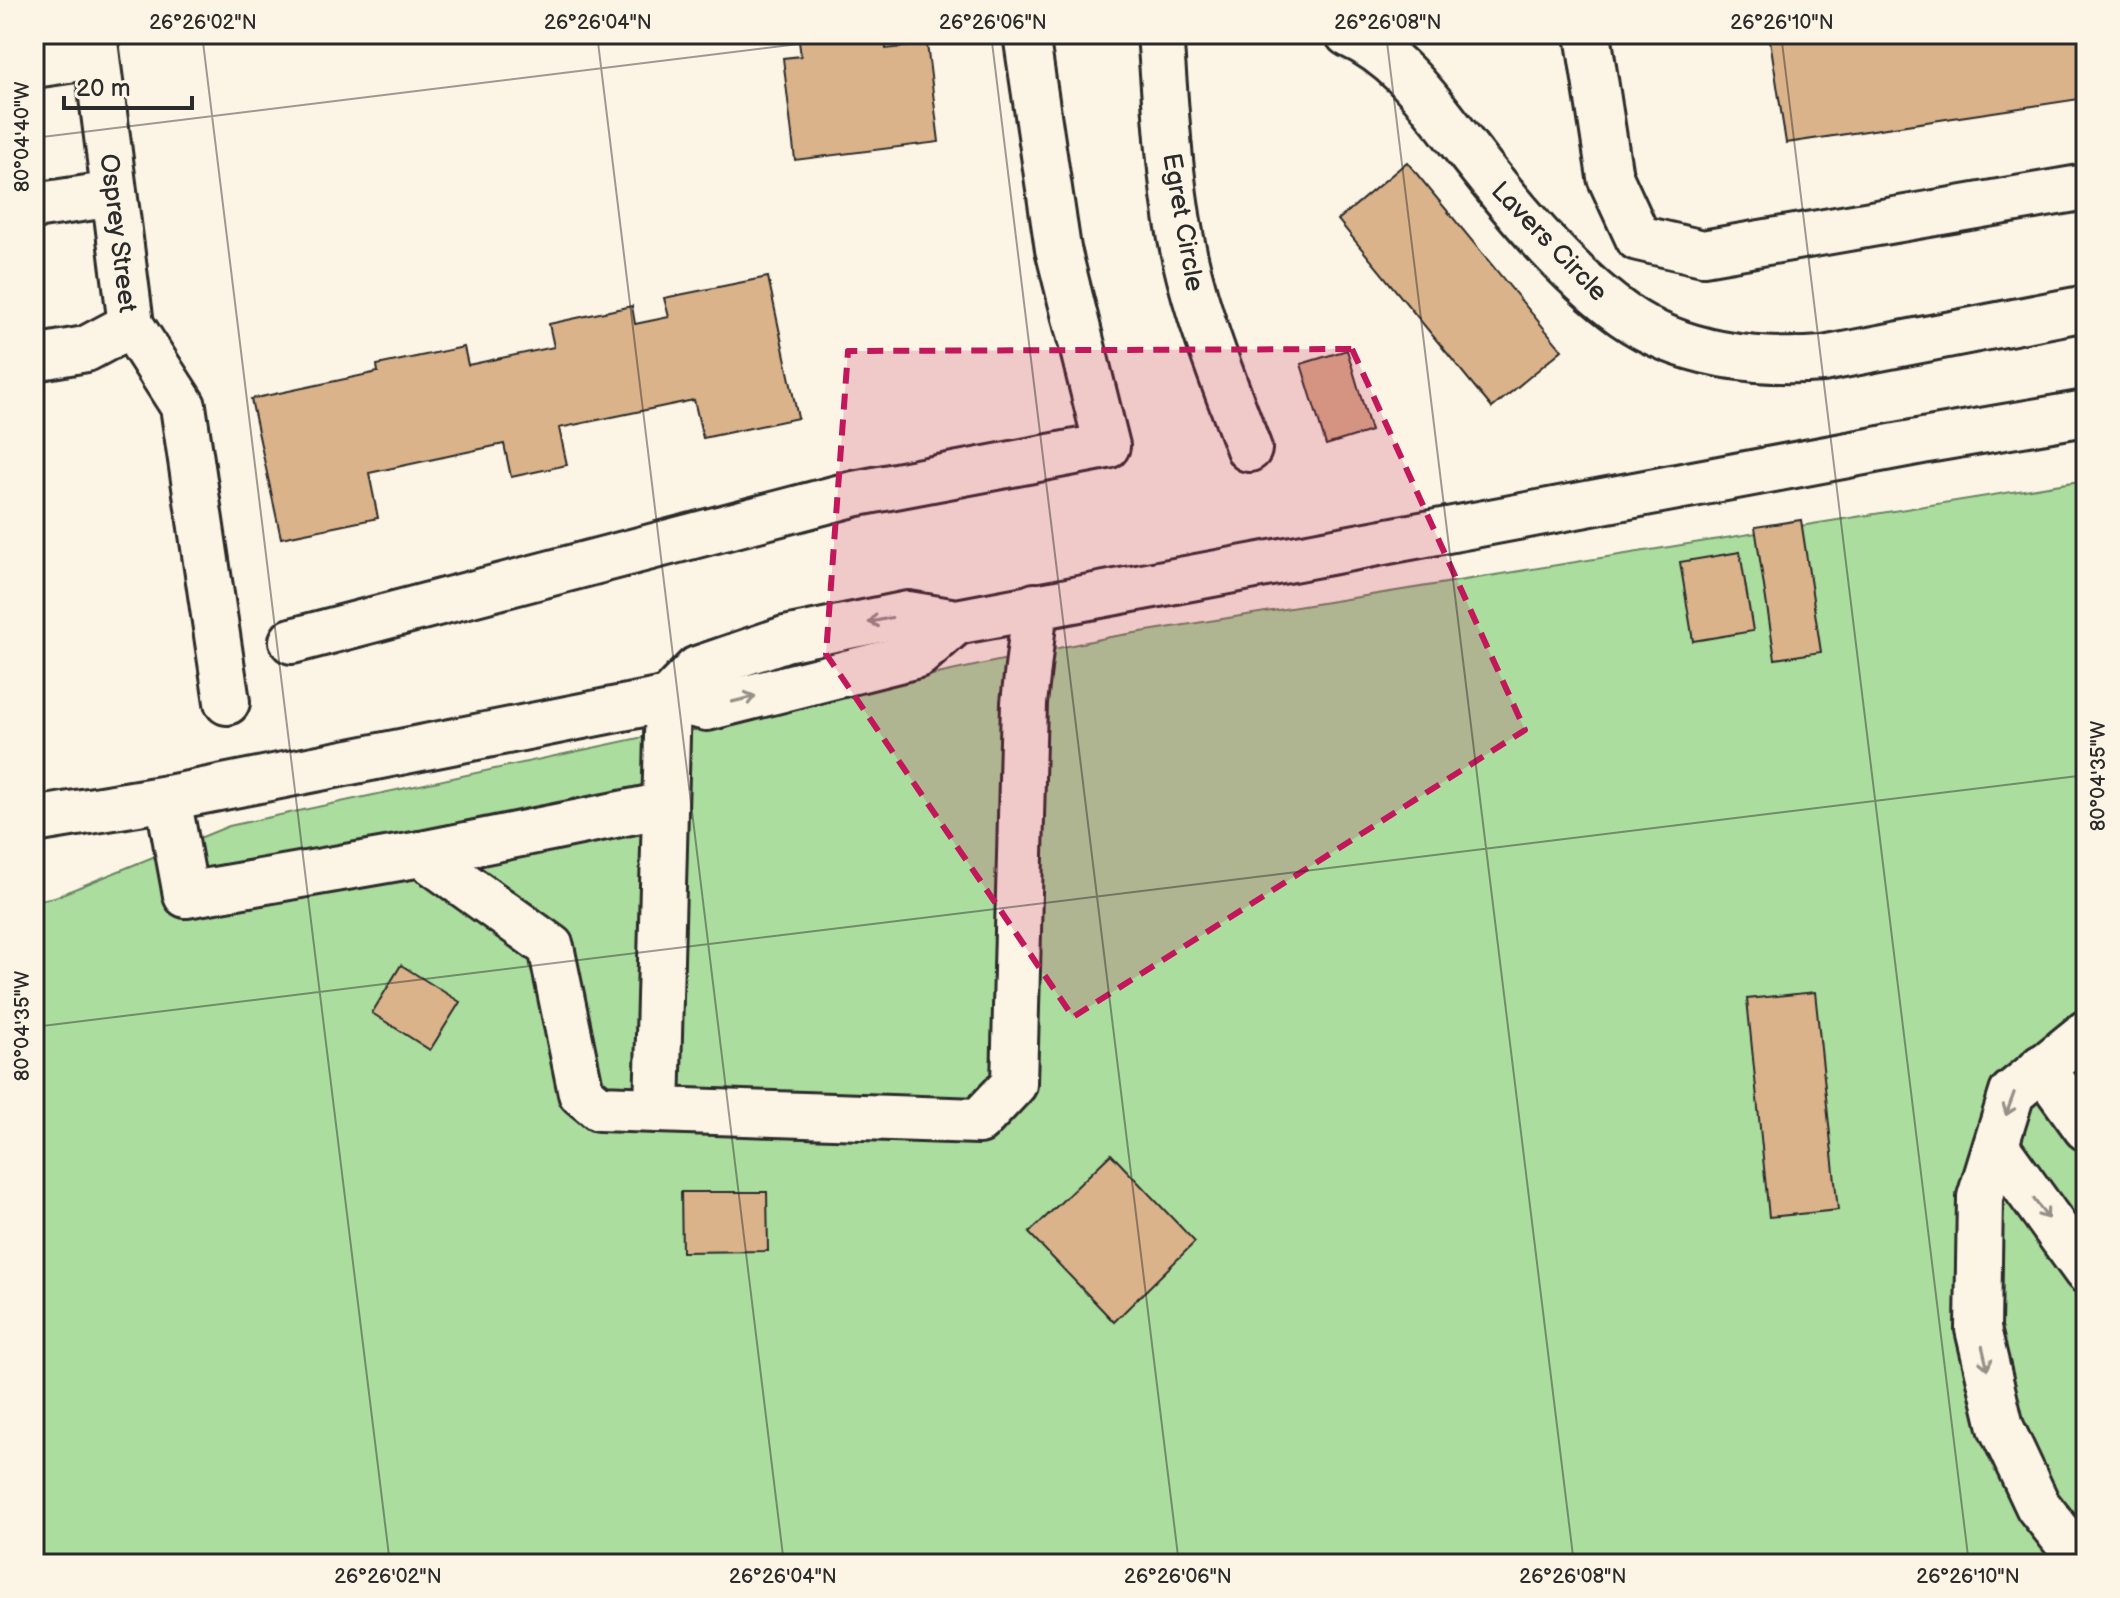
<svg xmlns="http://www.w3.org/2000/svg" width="2120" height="1598" font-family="'Balsamiq Sans',sans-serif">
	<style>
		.green { fill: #abdd9e; stroke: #6b8464; stroke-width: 2 }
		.building { fill: #dab38b; stroke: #2b2b2b; stroke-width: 2 }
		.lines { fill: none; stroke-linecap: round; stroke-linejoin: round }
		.minor-casing { stroke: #2b2b2b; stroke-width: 50 }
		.minor { stroke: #fcf5e5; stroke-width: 44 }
		.oneway { stroke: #949088 }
		.marked { fill: #c2185b; fill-opacity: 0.2; stroke: #c2185b; stroke-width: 6; stroke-dasharray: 16 10; stroke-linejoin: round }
		.ticks { fill: none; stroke: #2b2b2b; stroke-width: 2; stroke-opacity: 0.45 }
		.labels { text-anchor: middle; stroke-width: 8; stroke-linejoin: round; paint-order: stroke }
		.street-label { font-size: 26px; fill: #2b2b2b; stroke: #fcf5e5 }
		.neatline { fill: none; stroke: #2b2b2b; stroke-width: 3 }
		.ticks-label { font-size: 20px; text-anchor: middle; fill: #2b2b2b }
	</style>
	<rect width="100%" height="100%" fill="#fcf5e5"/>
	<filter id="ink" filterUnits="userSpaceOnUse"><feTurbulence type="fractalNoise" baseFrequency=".0125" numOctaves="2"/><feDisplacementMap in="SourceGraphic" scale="16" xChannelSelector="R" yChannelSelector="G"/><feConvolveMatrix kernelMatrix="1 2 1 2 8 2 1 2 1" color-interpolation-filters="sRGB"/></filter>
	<g filter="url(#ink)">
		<!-- green -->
		<path class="green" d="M 2086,480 L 2086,1564 L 34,1564 L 34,901 L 55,897 L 229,826 L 1110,637 Z"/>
		<!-- building -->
		<g class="building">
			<path d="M 798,34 L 884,34 L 886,49 L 927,44 L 939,142 L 795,160 L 783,58 L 801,56 Z"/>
			<path d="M 1769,34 L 2086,34 L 2086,98 L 1786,143 Z"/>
			<path d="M 1407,162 L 1562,350 L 1492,408 L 1338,220 Z"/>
			<path d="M 768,277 L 798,418 L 703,438 L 694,400 L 559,428 L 567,465 L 511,477 L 504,444 L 369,473 L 378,518 L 281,538 L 251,399 L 378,372 L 377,365 L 464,347 L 468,365 L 554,347 L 549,324 L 632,306 L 635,324 L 669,317 L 664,298 Z"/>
			<path d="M 1347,350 L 1371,431 L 1326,445 L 1301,364 Z"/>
			<path d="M 1801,520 L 1821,652 L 1775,659 L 1755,527 Z"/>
			<path d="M 1740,552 L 1753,631 L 1693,641 L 1680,562 Z"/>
			<path d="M 401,965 L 460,1002 L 430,1050 L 372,1013 Z"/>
			<path d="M 1815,992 L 1838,1210 L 1769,1217 L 1747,999 Z"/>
			<path d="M 1111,1154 L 1195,1242 L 1114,1322 L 1029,1233 Z"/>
			<path d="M 681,1192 L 767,1192 L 768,1251 L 682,1252 Z"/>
		</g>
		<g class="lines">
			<defs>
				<g id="minor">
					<path d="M 94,34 L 131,325 L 183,406 L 227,702"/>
					<path d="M 1160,34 C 1166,106 1169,188 1185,258 C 1200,324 1226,387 1249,449"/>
					<path d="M 1348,34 C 1398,56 1428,100 1461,142 C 1505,199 1566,274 1624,315 C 1681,355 1756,364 1823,359 L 2086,308"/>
					<path d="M 1588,34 L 1610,177 L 1638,238 L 1703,253 L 2086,187"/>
					<path d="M 34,65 L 96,56"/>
					<path d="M 34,206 L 114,194"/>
					<path d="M 34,358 L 86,349 L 131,325"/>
					<path d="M 292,641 L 853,494 L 1107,446 L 1058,249 L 1026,34"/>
					<path d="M 168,798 L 186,895 L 421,854 L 665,805"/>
					<path d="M 34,820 L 168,798 L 668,699 L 707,708 L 918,655 L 956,622"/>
					<path d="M 421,854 L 551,947 L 581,1093 L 599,1108 L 979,1121 L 1014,1084 L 1024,703 L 1035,606"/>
					<path d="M 2042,1067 L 2086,1128"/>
					<path d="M 657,1110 L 668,699 L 697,669 L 785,639 L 908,614 L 956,622 L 1928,440 L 2086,413"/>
					<path d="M 1996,1146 L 2086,1271"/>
					<path d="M 2084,1564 L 2038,1506 L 2001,1427 L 1978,1329 L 1980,1197 L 2012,1093 L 2086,1033"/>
				</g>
			</defs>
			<!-- minor casing -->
			<use href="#minor" class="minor-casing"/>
			<!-- minor -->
			<use href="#minor" class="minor"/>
		</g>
		<!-- one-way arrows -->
		<defs><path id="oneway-shaft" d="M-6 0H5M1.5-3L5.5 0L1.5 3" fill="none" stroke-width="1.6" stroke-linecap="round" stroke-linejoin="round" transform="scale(2)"/></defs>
		<g class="oneway">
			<use href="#oneway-shaft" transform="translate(880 620) rotate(168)"/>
			<use href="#oneway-shaft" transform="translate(744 699) rotate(-14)"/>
			<use href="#oneway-shaft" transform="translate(2010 1104) rotate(110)"/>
			<use href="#oneway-shaft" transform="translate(2041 1209) rotate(54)"/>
			<use href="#oneway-shaft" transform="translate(1985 1358) rotate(77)"/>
		</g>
	</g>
	<!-- marked area -->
	<path class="marked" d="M 1352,349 L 1525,730 L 1073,1017 L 826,654 L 848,351 Z"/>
	<!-- ticks -->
	<path class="ticks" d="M 202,34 L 390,1564M 597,34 L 784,1564M 991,34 L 1179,1564M 1386,34 L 1574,1564M 1781,34 L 1969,1564M 34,138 L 881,34M 34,1027 L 2086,775"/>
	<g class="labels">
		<!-- street labels -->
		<g class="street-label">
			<text transform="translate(1184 222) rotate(80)" y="9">Egret Circle</text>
			<text transform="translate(119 233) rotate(83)" y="9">Osprey Street</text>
			<text transform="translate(1550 241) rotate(46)" y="9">Lavers Circle</text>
		</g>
	</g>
	<!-- margin -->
	<rect width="2120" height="1598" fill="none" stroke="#fcf5e5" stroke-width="88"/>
	<!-- scale -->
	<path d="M64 96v12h128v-12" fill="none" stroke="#2b2b2b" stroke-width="4"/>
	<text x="76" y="96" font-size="24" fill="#2b2b2b" stroke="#fcf5e5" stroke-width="6" paint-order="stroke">20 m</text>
	<rect x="44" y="44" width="2032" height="1510" class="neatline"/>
	<g class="ticks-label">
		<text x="203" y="29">26°26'02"N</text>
		<text x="598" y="29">26°26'04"N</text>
		<text x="993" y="29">26°26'06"N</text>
		<text x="1388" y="29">26°26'08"N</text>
		<text x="1782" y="29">26°26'10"N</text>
		<text transform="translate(22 137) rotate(-90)" y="7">80°04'40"W</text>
		<text transform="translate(2098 776) rotate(-90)" y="7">80°04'35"W</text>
		<text transform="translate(22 1026) rotate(-90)" y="7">80°04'35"W</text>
		<text x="388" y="1583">26°26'02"N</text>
		<text x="783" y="1583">26°26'04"N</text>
		<text x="1178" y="1583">26°26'06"N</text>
		<text x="1573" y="1583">26°26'08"N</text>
		<text x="1968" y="1583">26°26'10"N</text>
	</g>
</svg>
